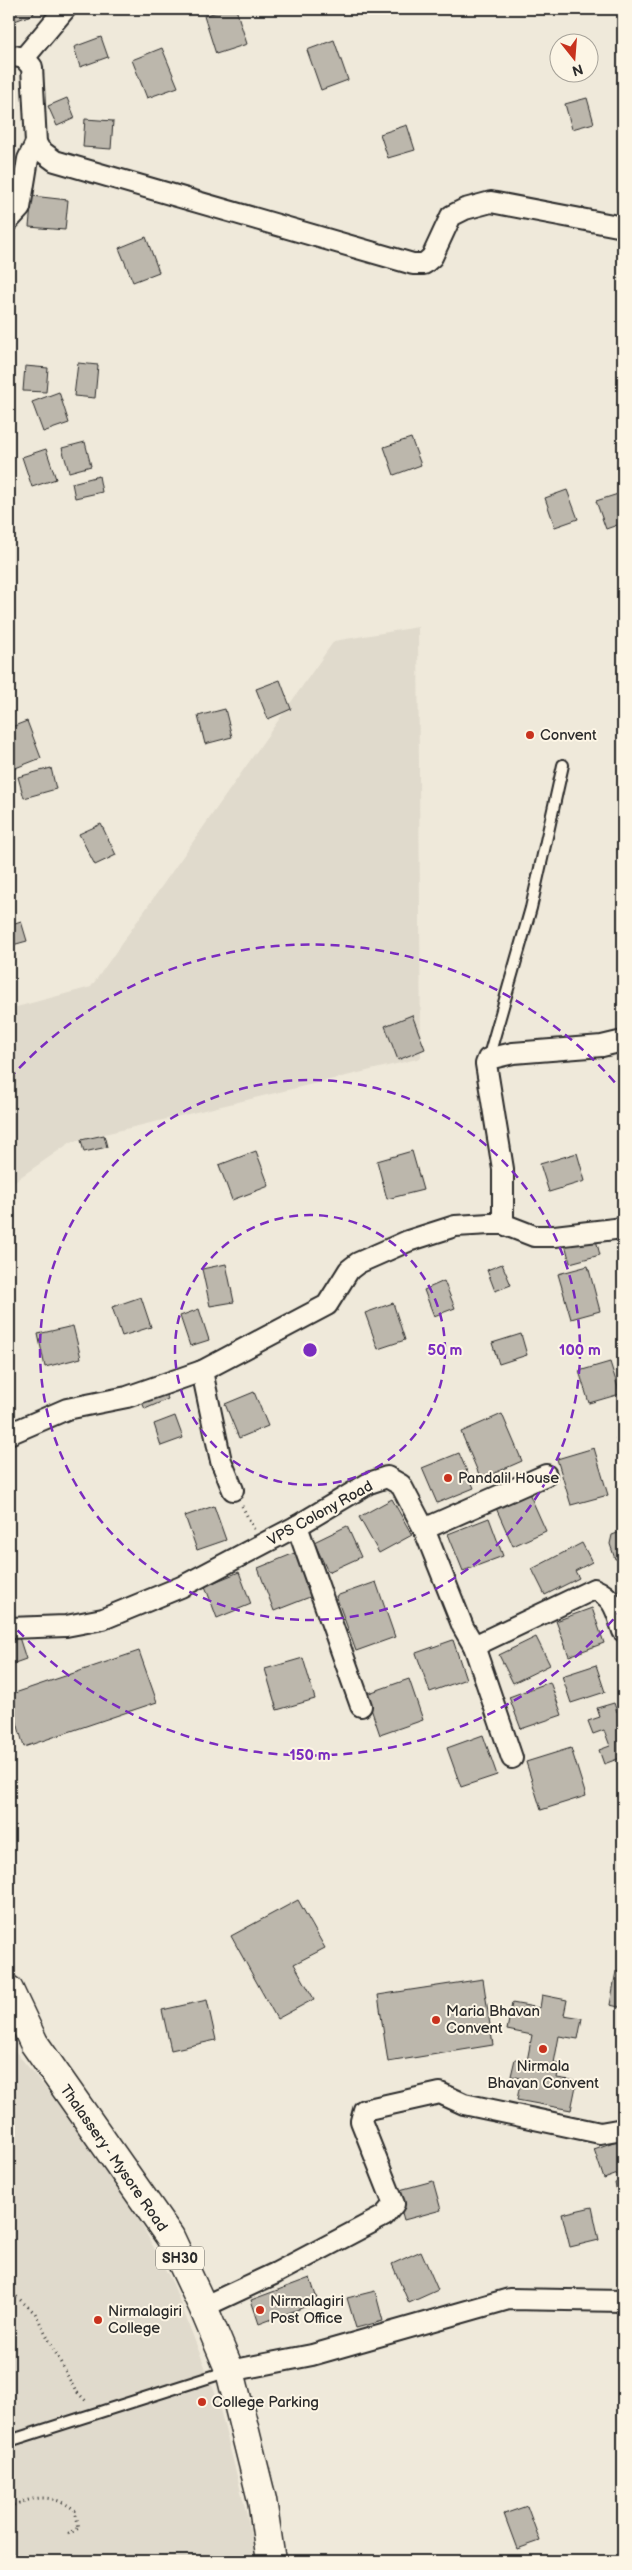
<svg xmlns="http://www.w3.org/2000/svg" width="632" height="2570" font-family="'Balsamiq Sans',sans-serif">
	<style>
		.built { fill: #e0dacc }
		.building { fill: #bcb7ac; stroke: #2b2b2b }
		.lines { fill: none; stroke-linecap: round; stroke-linejoin: round }
		.service-casing { stroke: #2b2b2b; stroke-width: 14 }
		.minor-casing { stroke: #2b2b2b; stroke-width: 24 }
		.primary-casing { stroke: #2b2b2b; stroke-width: 31 }
		.path { stroke: #2b2b2b; stroke-width: 3; stroke-dasharray: 1 4; stroke-linecap: butt }
		.service { stroke: #fcf5e5; stroke-width: 10 }
		.minor { stroke: #fcf5e5; stroke-width: 20 }
		.primary { stroke: #fcf5e5; stroke-width: 28 }
		.ring { fill: none; stroke: #7b2cbf; stroke-width: 2.5; stroke-dasharray: 9 6 }
		.poi-dot { fill: #c8321e; stroke: #fcf5e5; stroke-width: 2 }
		.labels { text-anchor: middle; stroke-width: 4; stroke-linejoin: round; paint-order: stroke }
		.shield { fill: #fcf5e5; stroke: #6a6863; stroke-width: 1 }
		.shield-label { font-size: 14px; font-weight: bold; fill: #2b2b2b }
		.poi-label { font-size: 15px; fill: #2b2b2b; stroke: #fcf5e5; text-anchor: start }
		.street-label { font-size: 15px; fill: #2b2b2b; stroke: #fcf5e5 }
		.centre { fill: #7b2cbf; stroke: #fcf5e5; stroke-width: 2.5 }
		.ring-label { font-size: 15px; text-anchor: middle; font-weight: bold; fill: #7b2cbf; stroke: #fcf5e5; stroke-width: 4; stroke-linejoin: round; paint-order: stroke }
	</style>
	<rect width="100%" height="100%" fill="#efe9da"/>
	<filter id="ink" filterUnits="userSpaceOnUse"><feTurbulence type="fractalNoise" baseFrequency=".02" numOctaves="2"/><feDisplacementMap in="SourceGraphic" scale="10" xChannelSelector="R" yChannelSelector="G"/><feConvolveMatrix kernelMatrix="1 2 1 2 8 2 1 2 1" color-interpolation-filters="sRGB"/></filter>
	<g filter="url(#ink)">
		<!-- built -->
		<g class="built">
			<path d="M 418,627 L 421,1058 L 71,1142 L 9,1185 L 9,1009 L 91,987 L 334,641 Z"/>
			<path d="M 9,2037 L 15,2051 L 62,2108 L 136,2214 L 173,2284 L 217,2398 L 247,2515 L 256,2561 L 9,2561 Z"/>
		</g>
		<!-- building -->
		<g class="building">
			<path d="M 9,9 L 32,9 L 34,14 L 9,23 Z"/>
			<path d="M 226,9 L 236,9 L 247,44 L 216,54 L 204,16 Z"/>
			<path d="M 101,37 L 108,57 L 80,67 L 74,47 Z"/>
			<path d="M 334,40 L 348,80 L 321,90 L 307,50 Z"/>
			<path d="M 162,48 L 178,87 L 147,98 L 132,60 Z"/>
			<path d="M 67,98 L 75,118 L 57,126 L 48,106 Z"/>
			<path d="M 587,98 L 594,123 L 572,129 L 565,104 Z"/>
			<path d="M 85,119 L 113,121 L 111,149 L 83,147 Z"/>
			<path d="M 407,125 L 415,150 L 388,158 L 380,134 Z"/>
			<path d="M 32,196 L 68,200 L 65,230 L 29,227 Z"/>
			<path d="M 146,237 L 159,272 L 133,282 L 119,248 Z"/>
			<path d="M 78,363 L 98,365 L 95,398 L 74,396 Z"/>
			<path d="M 25,366 L 48,368 L 46,392 L 23,391 Z"/>
			<path d="M 59,392 L 69,423 L 43,432 L 32,402 Z"/>
			<path d="M 411,438 L 421,465 L 394,475 L 384,447 Z"/>
			<path d="M 85,442 L 91,466 L 69,472 L 62,448 Z"/>
			<path d="M 46,449 L 56,479 L 32,487 L 22,457 Z"/>
			<path d="M 99,476 L 102,492 L 75,498 L 72,483 Z"/>
			<path d="M 567,490 L 578,519 L 555,527 L 545,498 Z"/>
			<path d="M 618,494 L 623,511 L 623,523 L 606,529 L 596,501 Z"/>
			<path d="M 280,680 L 291,709 L 268,719 L 256,689 Z"/>
			<path d="M 225,709 L 232,737 L 205,744 L 198,716 Z"/>
			<path d="M 27,721 L 41,758 L 13,769 L 9,758 L 9,728 Z"/>
			<path d="M 51,768 L 56,789 L 24,798 L 18,777 Z"/>
			<path d="M 101,824 L 116,855 L 95,865 L 79,834 Z"/>
			<path d="M 21,921 L 27,941 L 9,946 L 9,925 Z"/>
			<path d="M 412,1015 L 425,1049 L 398,1060 L 385,1026 Z"/>
			<path d="M 623,1069 L 623,1091 L 616,1072 Z"/>
			<path d="M 104,1135 L 107,1147 L 84,1152 L 81,1140 Z"/>
			<path d="M 256,1151 L 269,1186 L 232,1200 L 219,1165 Z"/>
			<path d="M 412,1151 L 423,1190 L 387,1199 L 377,1161 Z"/>
			<path d="M 577,1153 L 585,1181 L 549,1192 L 540,1164 Z"/>
			<path d="M 595,1236 L 600,1255 L 570,1263 L 565,1244 Z"/>
			<path d="M 226,1264 L 234,1302 L 210,1306 L 202,1269 Z"/>
			<path d="M 502,1264 L 511,1285 L 495,1291 L 487,1270 Z"/>
			<path d="M 588,1266 L 600,1311 L 571,1319 L 558,1274 Z"/>
			<path d="M 444,1281 L 455,1308 L 434,1316 L 424,1290 Z"/>
			<path d="M 141,1297 L 151,1327 L 122,1336 L 112,1307 Z"/>
			<path d="M 393,1303 L 405,1340 L 378,1349 L 365,1313 Z"/>
			<path d="M 199,1309 L 209,1340 L 190,1346 L 180,1316 Z"/>
			<path d="M 73,1326 L 81,1358 L 45,1367 L 38,1334 Z"/>
			<path d="M 521,1334 L 527,1355 L 499,1364 L 492,1343 Z"/>
			<path d="M 610,1362 L 620,1394 L 589,1403 L 579,1371 Z"/>
			<path d="M 164,1390 L 168,1399 L 145,1409 L 141,1400 Z"/>
			<path d="M 254,1392 L 268,1426 L 239,1438 L 225,1404 Z"/>
			<path d="M 502,1414 L 522,1461 L 481,1479 L 461,1432 Z"/>
			<path d="M 175,1416 L 183,1438 L 161,1446 L 154,1424 Z"/>
			<path d="M 623,1437 L 623,1460 L 616,1439 Z"/>
			<path d="M 594,1448 L 608,1495 L 571,1505 L 557,1459 Z"/>
			<path d="M 459,1453 L 474,1488 L 437,1503 L 422,1468 Z"/>
			<path d="M 529,1493 L 546,1531 L 513,1546 L 496,1508 Z"/>
			<path d="M 392,1499 L 412,1535 L 379,1553 L 359,1517 Z"/>
			<path d="M 214,1506 L 226,1540 L 197,1550 L 185,1516 Z"/>
			<path d="M 489,1518 L 503,1556 L 463,1571 L 448,1534 Z"/>
			<path d="M 347,1526 L 361,1557 L 328,1572 L 314,1542 Z"/>
			<path d="M 623,1531 L 623,1563 L 622,1559 L 615,1559 L 610,1544 L 612,1535 Z"/>
			<path d="M 582,1543 L 592,1562 L 575,1571 L 579,1578 L 545,1595 L 532,1569 Z"/>
			<path d="M 297,1552 L 315,1595 L 274,1611 L 258,1568 Z"/>
			<path d="M 239,1572 L 251,1604 L 217,1618 L 205,1586 Z"/>
			<path d="M 376,1582 L 395,1637 L 356,1651 L 336,1596 Z"/>
			<path d="M 592,1608 L 604,1643 L 569,1656 L 556,1621 Z"/>
			<path d="M 17,1631 L 26,1659 L 9,1665 L 9,1634 Z"/>
			<path d="M 536,1637 L 550,1665 L 513,1683 L 499,1655 Z"/>
			<path d="M 453,1640 L 466,1679 L 430,1692 L 416,1653 Z"/>
			<path d="M 139,1651 L 157,1702 L 24,1747 L 9,1695 Z"/>
			<path d="M 303,1658 L 315,1699 L 277,1710 L 265,1669 Z"/>
			<path d="M 596,1665 L 605,1692 L 571,1703 L 562,1676 Z"/>
			<path d="M 409,1679 L 423,1720 L 380,1735 L 366,1694 Z"/>
			<path d="M 550,1682 L 562,1715 L 521,1729 L 509,1697 Z"/>
			<path d="M 614,1703 L 617,1712 L 623,1710 L 623,1757 L 604,1764 L 599,1750 L 610,1746 L 604,1730 L 593,1734 L 588,1721 L 600,1717 L 597,1708 Z"/>
			<path d="M 483,1735 L 497,1775 L 461,1787 L 447,1748 Z"/>
			<path d="M 571,1748 L 586,1796 L 541,1810 L 526,1762 Z"/>
			<path d="M 298,1900 L 325,1948 L 294,1964 L 314,1999 L 277,2019 L 231,1936 Z"/>
			<path d="M 616,1971 L 623,1972 L 623,2008 L 610,2005 Z"/>
			<path d="M 483,1979 L 493,2045 L 388,2062 L 378,1995 Z"/>
			<path d="M 542,1995 L 567,2000 L 564,2015 L 582,2018 L 578,2039 L 559,2036 L 554,2063 L 560,2064 L 557,2078 L 577,2081 L 571,2110 L 517,2100 L 521,2078 L 511,2076 L 515,2059 L 527,2061 L 532,2035 L 507,2030 L 512,2003 L 540,2008 Z"/>
			<path d="M 207,2000 L 216,2040 L 171,2050 L 162,2010 Z"/>
			<path d="M 619,2140 L 623,2154 L 623,2172 L 604,2179 L 594,2149 Z"/>
			<path d="M 433,2181 L 441,2210 L 404,2220 L 396,2191 Z"/>
			<path d="M 623,2181 L 623,2209 L 620,2210 L 615,2183 Z"/>
			<path d="M 592,2207 L 599,2240 L 570,2247 L 562,2214 Z"/>
			<path d="M 421,2251 L 438,2290 L 409,2303 L 392,2264 Z"/>
			<path d="M 310,2278 L 318,2302 L 259,2324 L 251,2300 Z"/>
			<path d="M 375,2291 L 383,2321 L 356,2328 L 347,2298 Z"/>
			<path d="M 527,2506 L 540,2541 L 517,2549 L 504,2514 Z"/>
		</g>
		<g class="lines">
			<defs>
				<g id="service">
					<path d="M 488,1059 L 531,908 L 563,765"/>
					<path d="M 9,2441 L 229,2371"/>
				</g>
				<g id="minor">
					<path d="M 9,55 L 24,58 L 32,67 L 36,143 L 40,150 L 55,161 L 413,264 L 424,264 L 432,257 L 451,216 L 465,209 L 491,202 L 623,227"/>
					<path d="M 24,58 L 65,9"/>
					<path d="M 9,220 L 20,208 L 28,159 L 36,143"/>
					<path d="M 503,1224 L 503,1169 L 486,1064 L 488,1059 L 513,1053 L 602,1046 L 623,1041"/>
					<path d="M 202,1371 L 221,1461 L 233,1490"/>
					<path d="M 9,1434 L 67,1409 L 127,1397 L 202,1371 L 327,1305 L 349,1270 L 358,1263 L 408,1241 L 455,1226 L 490,1224 L 503,1224 L 534,1236 L 555,1236 L 623,1228"/>
					<path d="M 297,1526 L 361,1706"/>
					<path d="M 424,1529 L 546,1475"/>
					<path d="M 9,1628 L 66,1626 L 103,1619 L 181,1587 L 297,1526 L 369,1483 L 387,1477 L 401,1485 L 424,1529 L 463,1627 L 474,1646 L 594,1589 C 615,1598 616,1611 623,1631"/>
					<path d="M 474,1646 L 512,1758"/>
					<path d="M 203,2307 L 276,2273 L 384,2216 L 394,2204 L 361,2121 L 364,2110 L 440,2093 L 464,2104 L 600,2133 L 623,2129"/>
					<path d="M 230,2371 L 312,2355 L 509,2299 L 623,2301"/>
				</g>
				<path id="primary" d="M 9,1990 L 34,2043 L 170,2237 L 203,2307 L 230,2371 L 262,2500 L 271,2561"/>
			</defs>
			<!-- service casing -->
			<use href="#service" class="service-casing"/>
			<!-- minor casing -->
			<use href="#minor" class="minor-casing"/>
			<!-- primary casing -->
			<use href="#primary" class="primary-casing"/>
			<!-- path -->
			<g class="path">
				<path d="M 242,1506 L 254,1529"/>
				<path d="M 9,2290 L 35,2313 L 75,2390 L 87,2402"/>
				<path d="M 9,2507 C 35,2496 51,2493 75,2510 L 79,2528 L 68,2534"/>
			</g>
			<!-- service -->
			<use href="#service" class="service"/>
			<!-- minor -->
			<use href="#minor" class="minor"/>
			<!-- primary -->
			<use href="#primary" class="primary"/>
		</g>
	</g>
	<!-- distance rings -->
	<g class="ring">
		<circle cx="310" cy="1350" r="135"/>
		<circle cx="310" cy="1350" r="270"/>
		<path d="M623 1608A405 405 0 0 1 9 1621M9 1079A405 405 0 0 1 623 1092"/>
	</g>
	<!-- markers -->
	<g class="poi-dot">
		<circle cx="530" cy="735" r="5"/>
		<circle cx="448" cy="1478" r="5"/>
		<circle cx="436" cy="2020" r="5"/>
		<circle cx="543" cy="2049" r="5"/>
		<circle cx="260" cy="2310" r="5"/>
		<circle cx="98" cy="2320" r="5"/>
		<circle cx="202" cy="2402" r="5"/>
	</g>
	<g class="labels">
		<!-- shield labels -->
		<rect class="shield" x="156" y="2246.5" width="48" height="23" rx="4"/>
		<g class="shield-label">
			<text x="180" y="2263">SH30</text>
		</g>
		<!-- poi labels -->
		<g class="poi-label">
			<text x="540" y="740">Convent</text>
			<text x="458" y="1483">Pandalil House</text>
			<text x="446" y="2016">Maria Bhavan<tspan x="446" dy="17">Convent</tspan></text>
			<text x="543" y="2071" text-anchor="middle">Nirmala<tspan x="543" dy="17">Bhavan Convent</tspan></text>
			<text x="270" y="2306">Nirmalagiri<tspan x="270" dy="17">Post Office</tspan></text>
			<text x="108" y="2316">Nirmalagiri<tspan x="108" dy="17">College</tspan></text>
			<text x="212" y="2407">College Parking</text>
		</g>
		<!-- street labels -->
		<g class="street-label">
			<text transform="translate(320 1513) rotate(-29)" y="5">VPS Colony Road</text>
			<text transform="translate(114 2158) rotate(55)" y="5">Thalassery - Mysore Road</text>
		</g>
	</g>
	<circle cx="310" cy="1350" r="8" class="centre"/>
	<g class="ring-label">
		<text x="445" y="1355">50 m</text>
		<text x="580" y="1355">100 m</text>
		<text x="310" y="1760">150 m</text>
	</g>
	<!-- margin -->
	<rect width="632" height="2570" fill="none" stroke="#fcf5e5" stroke-width="30"/>
	<rect x="15" y="15" width="602" height="2540" fill="none" stroke="#2b2b2b" stroke-width="2" filter="url(#ink)"/>
	<!-- north arrow -->
	<g transform="translate(574 58) rotate(163)"><circle r="24" fill="#fcf5e5" stroke="#a8a49b"/>
	<path d="M0-4L9 19L0 12L-9 19Z" fill="#c8321e"/>
	<text y="-8" font-size="14" font-weight="bold" text-anchor="middle" fill="#2b2b2b">N</text>
	</g>
</svg>
